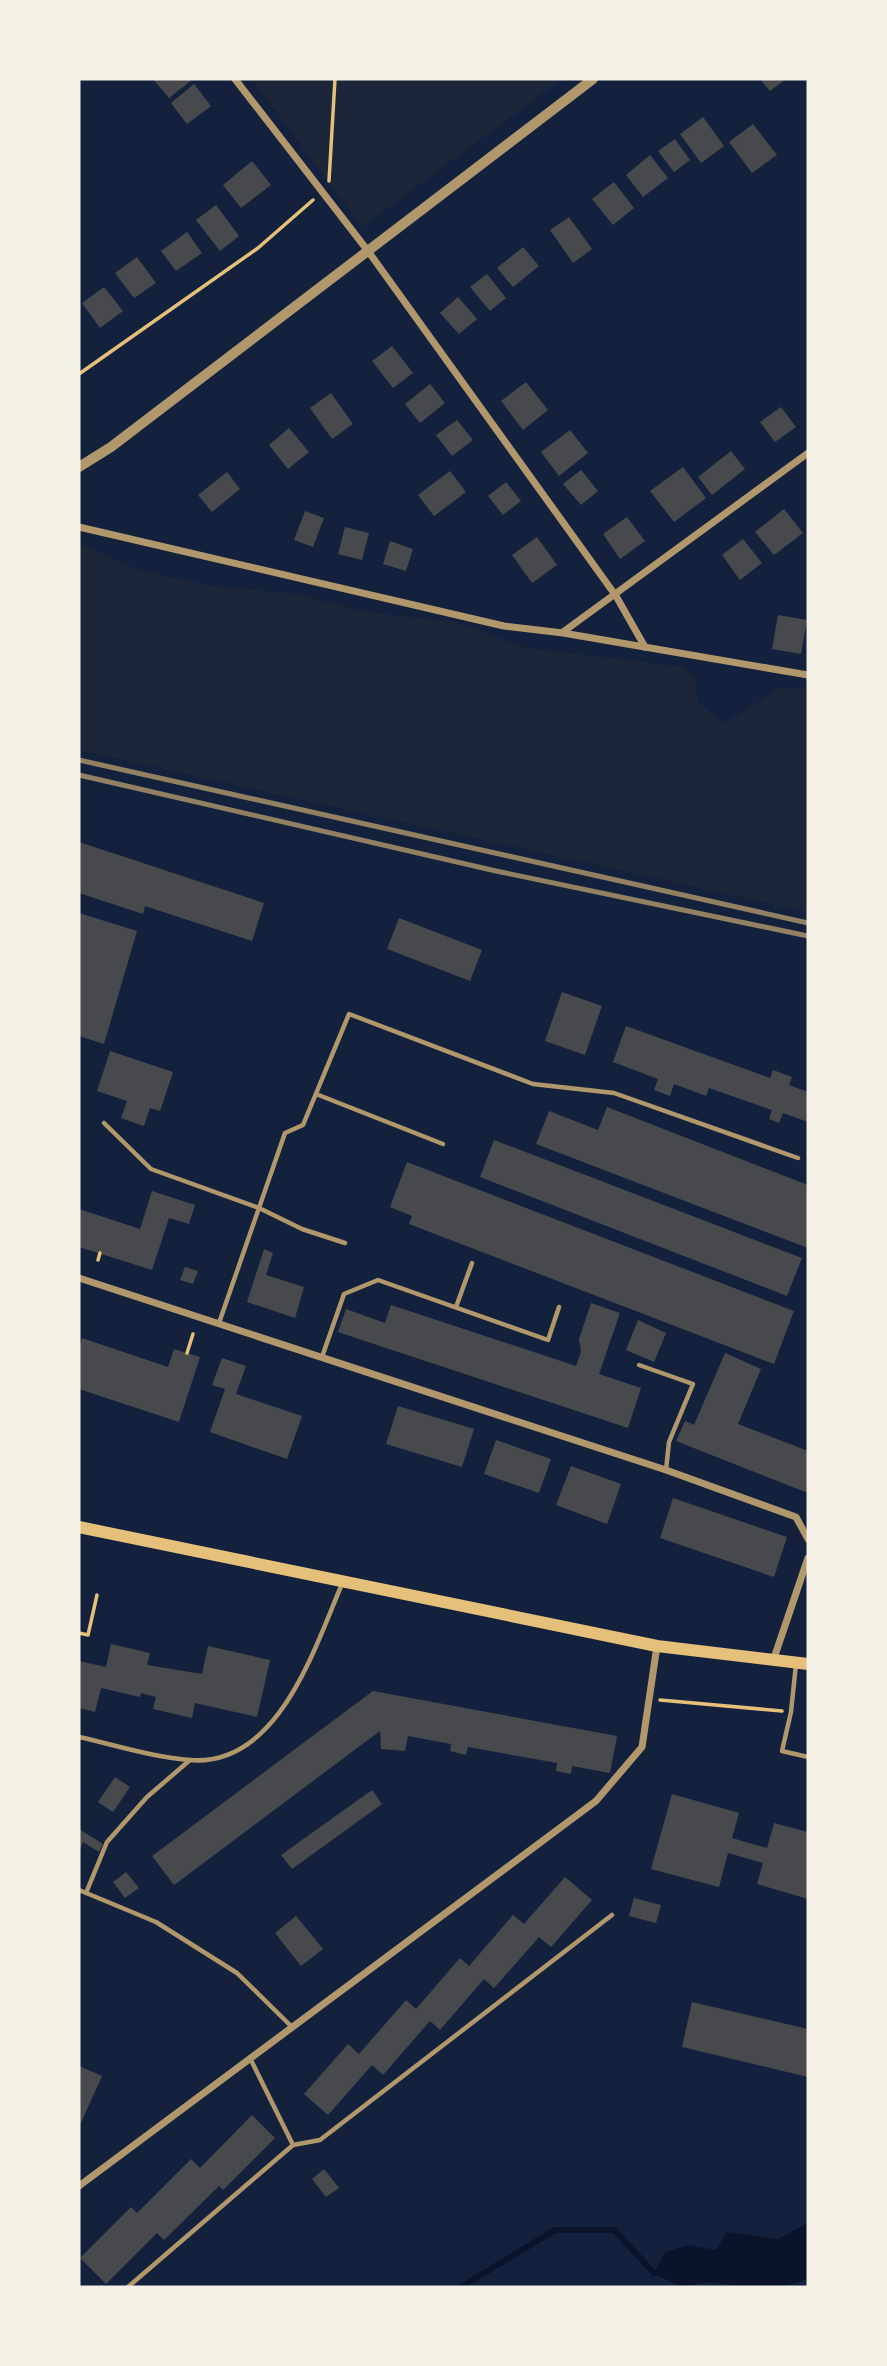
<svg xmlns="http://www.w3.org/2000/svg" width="887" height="2366" font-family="Helvetica,sans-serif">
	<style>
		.green { fill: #1d2539 }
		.water { fill: #0b132b }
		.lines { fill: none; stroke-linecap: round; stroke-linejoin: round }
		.stream { stroke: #0b132b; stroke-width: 6 }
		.building { fill: #48494c }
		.path { stroke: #e5c07b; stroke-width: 3.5 }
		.service { stroke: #b1986c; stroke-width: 4.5 }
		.minor { stroke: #b1986c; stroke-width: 7 }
		.tertiary { stroke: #b1986c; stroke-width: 10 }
		.primary { stroke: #e5c07b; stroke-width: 12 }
		.rail { stroke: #918062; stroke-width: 5 }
	</style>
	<rect width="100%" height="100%" fill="#14213d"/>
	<!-- green -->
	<g class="green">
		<path d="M 252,79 L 562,79 L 362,227 Z"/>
		<path d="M 79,543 L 143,572 L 218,587 L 292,593 L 372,613 L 455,622 L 526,648 L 684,667 L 696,680 L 697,702 L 724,723 L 782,687 L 808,689 L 808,912 L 79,750 Z"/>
	</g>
	<!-- water -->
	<path class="water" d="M 808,2223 L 808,2279 L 785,2286 L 737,2286 L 711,2282 L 680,2287 L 654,2273 L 665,2252 L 688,2245 L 716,2250 L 727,2232 L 778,2239 Z"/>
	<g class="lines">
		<!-- stream -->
		<path class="stream" d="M 461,2287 L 555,2230 L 614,2230 L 654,2273 L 660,2273"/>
	</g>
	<!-- building -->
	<g class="building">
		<path d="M 153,79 L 193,79 L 169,98 Z"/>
		<path d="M 760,79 L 786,79 L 770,91 Z"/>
		<path d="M 194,84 L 211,106 L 187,124 L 171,103 Z"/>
		<path d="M 703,117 L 724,146 L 701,163 L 680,134 Z"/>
		<path d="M 753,124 L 777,155 L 752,173 L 729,142 Z"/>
		<path d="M 675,139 L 690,160 L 674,172 L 658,151 Z"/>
		<path d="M 650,155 L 668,178 L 643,197 L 626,175 Z"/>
		<path d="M 252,161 L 271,185 L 241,208 L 223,185 Z"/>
		<path d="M 614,182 L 634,208 L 613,225 L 592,199 Z"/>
		<path d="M 216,205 L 239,236 L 220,251 L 196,220 Z"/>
		<path d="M 569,217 L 592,249 L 573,263 L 550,230 Z"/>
		<path d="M 187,232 L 202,253 L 176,271 L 161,251 Z"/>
		<path d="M 523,247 L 539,266 L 513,287 L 497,268 Z"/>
		<path d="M 137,257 L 156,283 L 134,298 L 115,273 Z"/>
		<path d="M 487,274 L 506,298 L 490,311 L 470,287 Z"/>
		<path d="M 104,287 L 123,311 L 100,328 L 82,303 Z"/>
		<path d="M 458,297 L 477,319 L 459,334 L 440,313 Z"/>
		<path d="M 392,346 L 413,373 L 393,388 L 372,361 Z"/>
		<path d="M 526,382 L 548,410 L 523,430 L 501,401 Z"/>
		<path d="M 430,384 L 445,403 L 420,423 L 405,404 Z"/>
		<path d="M 331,393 L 353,424 L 332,439 L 310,408 Z"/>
		<path d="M 781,407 L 796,427 L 775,442 L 760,422 Z"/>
		<path d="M 457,420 L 473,440 L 452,456 L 436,435 Z"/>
		<path d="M 289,428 L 309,452 L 288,469 L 269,445 Z"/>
		<path d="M 570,430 L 588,453 L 559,476 L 541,452 Z"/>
		<path d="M 731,451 L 745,469 L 712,495 L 698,477 Z"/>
		<path d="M 683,467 L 706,498 L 674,522 L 650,491 Z"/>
		<path d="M 581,470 L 598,491 L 581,505 L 563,484 Z"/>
		<path d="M 450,471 L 466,492 L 434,516 L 418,495 Z"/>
		<path d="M 227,472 L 240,489 L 212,512 L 198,495 Z"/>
		<path d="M 506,482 L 521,501 L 503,515 L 488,496 Z"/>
		<path d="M 784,509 L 803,533 L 774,555 L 755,532 Z"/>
		<path d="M 305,511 L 324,518 L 313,547 L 294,540 Z"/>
		<path d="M 627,517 L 645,541 L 620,559 L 603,534 Z"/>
		<path d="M 345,527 L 369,533 L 362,560 L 338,554 Z"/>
		<path d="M 537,537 L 557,565 L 532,583 L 512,555 Z"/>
		<path d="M 743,539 L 762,563 L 740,580 L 722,555 Z"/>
		<path d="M 390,541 L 413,549 L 406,571 L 383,564 Z"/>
		<path d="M 778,615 L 807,620 L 801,654 L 772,649 Z"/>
		<path d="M 79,842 L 264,903 L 252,941 L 145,906 L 143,914 L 79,893 Z"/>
		<path d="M 79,913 L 137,931 L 104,1044 L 79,1036 Z"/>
		<path d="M 399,918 L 482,950 L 470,981 L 387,949 Z"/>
		<path d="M 562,992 L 602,1006 L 585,1055 L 545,1041 Z"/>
		<path d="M 626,1026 L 770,1078 L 773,1070 L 792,1077 L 789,1085 L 808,1092 L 808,1122 L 783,1113 L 779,1123 L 769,1119 L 772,1110 L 709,1088 L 706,1096 L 674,1084 L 670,1096 L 654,1090 L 658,1079 L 613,1062 Z"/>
		<path d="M 110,1051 L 173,1072 L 160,1111 L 150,1108 L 144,1126 L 121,1118 L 127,1101 L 97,1091 Z"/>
		<path d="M 607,1107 L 808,1185 L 808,1248 L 536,1144 L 549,1111 L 598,1130 Z"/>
		<path d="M 494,1140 L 802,1258 L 787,1296 L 480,1177 Z"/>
		<path d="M 407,1162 L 794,1311 L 774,1364 L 409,1224 L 412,1216 L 390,1207 Z"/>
		<path d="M 152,1191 L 195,1205 L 189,1224 L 169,1218 L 152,1270 L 79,1247 L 79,1209 L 140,1229 Z"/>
		<path d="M 264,1249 L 273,1253 L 266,1275 L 304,1287 L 295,1318 L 247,1302 Z"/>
		<path d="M 185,1267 L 198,1271 L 193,1284 L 180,1280 Z"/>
		<path d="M 591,1303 L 620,1313 L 599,1374 L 641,1388 L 628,1428 L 338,1332 L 346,1309 L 385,1323 L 391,1305 L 576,1366 L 581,1352 L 579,1339 Z"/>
		<path d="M 638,1320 L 666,1333 L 654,1362 L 626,1350 Z"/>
		<path d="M 82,1338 L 168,1367 L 174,1349 L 200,1357 L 179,1422 L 79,1389 L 79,1348 Z"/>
		<path d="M 725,1353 L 761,1369 L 738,1424 L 808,1451 L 808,1493 L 676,1441 L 685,1421 L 694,1425 Z"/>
		<path d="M 222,1358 L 246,1366 L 236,1394 L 302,1416 L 287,1459 L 210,1432 L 225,1389 L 212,1385 Z"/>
		<path d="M 398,1406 L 474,1429 L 462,1467 L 386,1444 Z"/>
		<path d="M 496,1440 L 551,1459 L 539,1493 L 484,1474 Z"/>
		<path d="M 571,1466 L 621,1484 L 607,1524 L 556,1505 Z"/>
		<path d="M 673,1498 L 787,1537 L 774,1577 L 660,1538 Z"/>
		<path d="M 111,1644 L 150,1653 L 147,1665 L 202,1674 L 208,1646 L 270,1660 L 257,1717 L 195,1703 L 192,1718 L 153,1709 L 156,1697 L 141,1693 L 140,1697 L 101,1688 L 95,1712 L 79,1708 L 79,1661 L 106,1667 Z"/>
		<path d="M 373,1691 L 617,1736 L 610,1773 L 572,1766 L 571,1774 L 556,1771 L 557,1763 L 468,1747 L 466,1755 L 450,1751 L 451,1744 L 408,1736 L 405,1751 L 381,1749 L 380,1731 L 174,1885 L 152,1856 Z"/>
		<path d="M 115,1777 L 130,1787 L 113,1812 L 98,1802 Z"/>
		<path d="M 372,1790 L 382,1804 L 292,1869 L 281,1855 Z"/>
		<path d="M 672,1794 L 739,1813 L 732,1838 L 767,1848 L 774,1823 L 808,1832 L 808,1899 L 757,1884 L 763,1863 L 728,1853 L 719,1887 L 651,1869 Z"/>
		<path d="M 79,1829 L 103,1844 L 99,1852 L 83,1842 L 79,1852 Z"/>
		<path d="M 126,1872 L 139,1888 L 125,1898 L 113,1882 Z"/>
		<path d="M 565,1877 L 592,1900 L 551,1947 L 539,1937 L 494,1988 L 484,1979 L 440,2030 L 430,2021 L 383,2075 L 372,2065 L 328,2115 L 304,2094 L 348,2044 L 359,2054 L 406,2000 L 416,2009 L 460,1958 L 469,1966 L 513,1915 L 524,1924 Z"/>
		<path d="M 634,1898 L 661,1905 L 656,1923 L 629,1916 Z"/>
		<path d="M 296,1916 L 323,1949 L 301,1966 L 275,1933 Z"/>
		<path d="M 692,2002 L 808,2029 L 808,2077 L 682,2047 Z"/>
		<path d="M 79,2066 L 102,2076 L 79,2127 Z"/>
		<path d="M 252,2115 L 275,2138 L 223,2190 L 219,2186 L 164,2240 L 157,2233 L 106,2284 L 80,2258 L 131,2207 L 137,2213 L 191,2159 L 200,2168 Z"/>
		<path d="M 324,2169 L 339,2188 L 326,2197 L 312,2179 Z"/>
	</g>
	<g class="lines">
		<!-- path -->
		<g class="path">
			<path d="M 329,181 L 335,79"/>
			<path d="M 79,374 L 258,248 L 313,200"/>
			<path d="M 98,1260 L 100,1253"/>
			<path d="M 187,1353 L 193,1334"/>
			<path d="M 79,1633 L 88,1635 L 97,1595"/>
			<path d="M 660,1700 L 782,1711"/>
		</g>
		<!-- service -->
		<g class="service">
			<path d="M 316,1094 L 443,1144"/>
			<path d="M 104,1123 L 151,1169 L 259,1208 L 302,1229 L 345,1243"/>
			<path d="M 456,1307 L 472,1263"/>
			<path d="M 219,1323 L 285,1133 L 303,1125 L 349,1014 L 533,1084 L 614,1093 L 798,1158"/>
			<path d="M 322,1357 L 344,1294 L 378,1280 L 548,1340 L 559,1307"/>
			<path d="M 639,1365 L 693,1384 L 669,1442 L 666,1470"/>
			<path d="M 796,1664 L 791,1712 L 782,1751 L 808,1757"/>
			<path d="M 79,1737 C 115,1745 152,1757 189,1760 C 278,1768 314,1649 342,1584"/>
			<path d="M 79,1890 L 156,1922 L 237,1973 L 293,2028"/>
			<path d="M 86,1893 L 107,1842 L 147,1797 L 190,1760"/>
			<path d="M 251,2060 L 293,2145"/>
			<path d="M 128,2287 L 293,2145 L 320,2140 L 612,1915"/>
		</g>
		<!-- minor -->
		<g class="minor">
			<path d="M 235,79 L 368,251 L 616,596 L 645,647"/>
			<path d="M 79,527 L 504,626 L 563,633 L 808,675"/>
			<path d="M 563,632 L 808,453"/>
			<path d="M 79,1278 L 666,1470 L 796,1517 L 808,1539"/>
			<path d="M 773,1661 L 808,1558"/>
			<path d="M 79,2186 L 596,1801 L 642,1747 L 657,1646"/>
		</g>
		<!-- tertiary -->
		<path class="tertiary" d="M 79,467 L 111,447 L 593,79"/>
		<!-- primary -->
		<path class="primary" d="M 79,1527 L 657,1646 L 808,1664"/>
		<!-- rail -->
		<g class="rail">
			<path d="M 79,760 L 808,923"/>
			<path d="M 79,775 L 496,871 L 808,936"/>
		</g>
	</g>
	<!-- border -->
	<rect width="887" height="2366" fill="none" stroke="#f6f1e7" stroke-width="161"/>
</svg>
